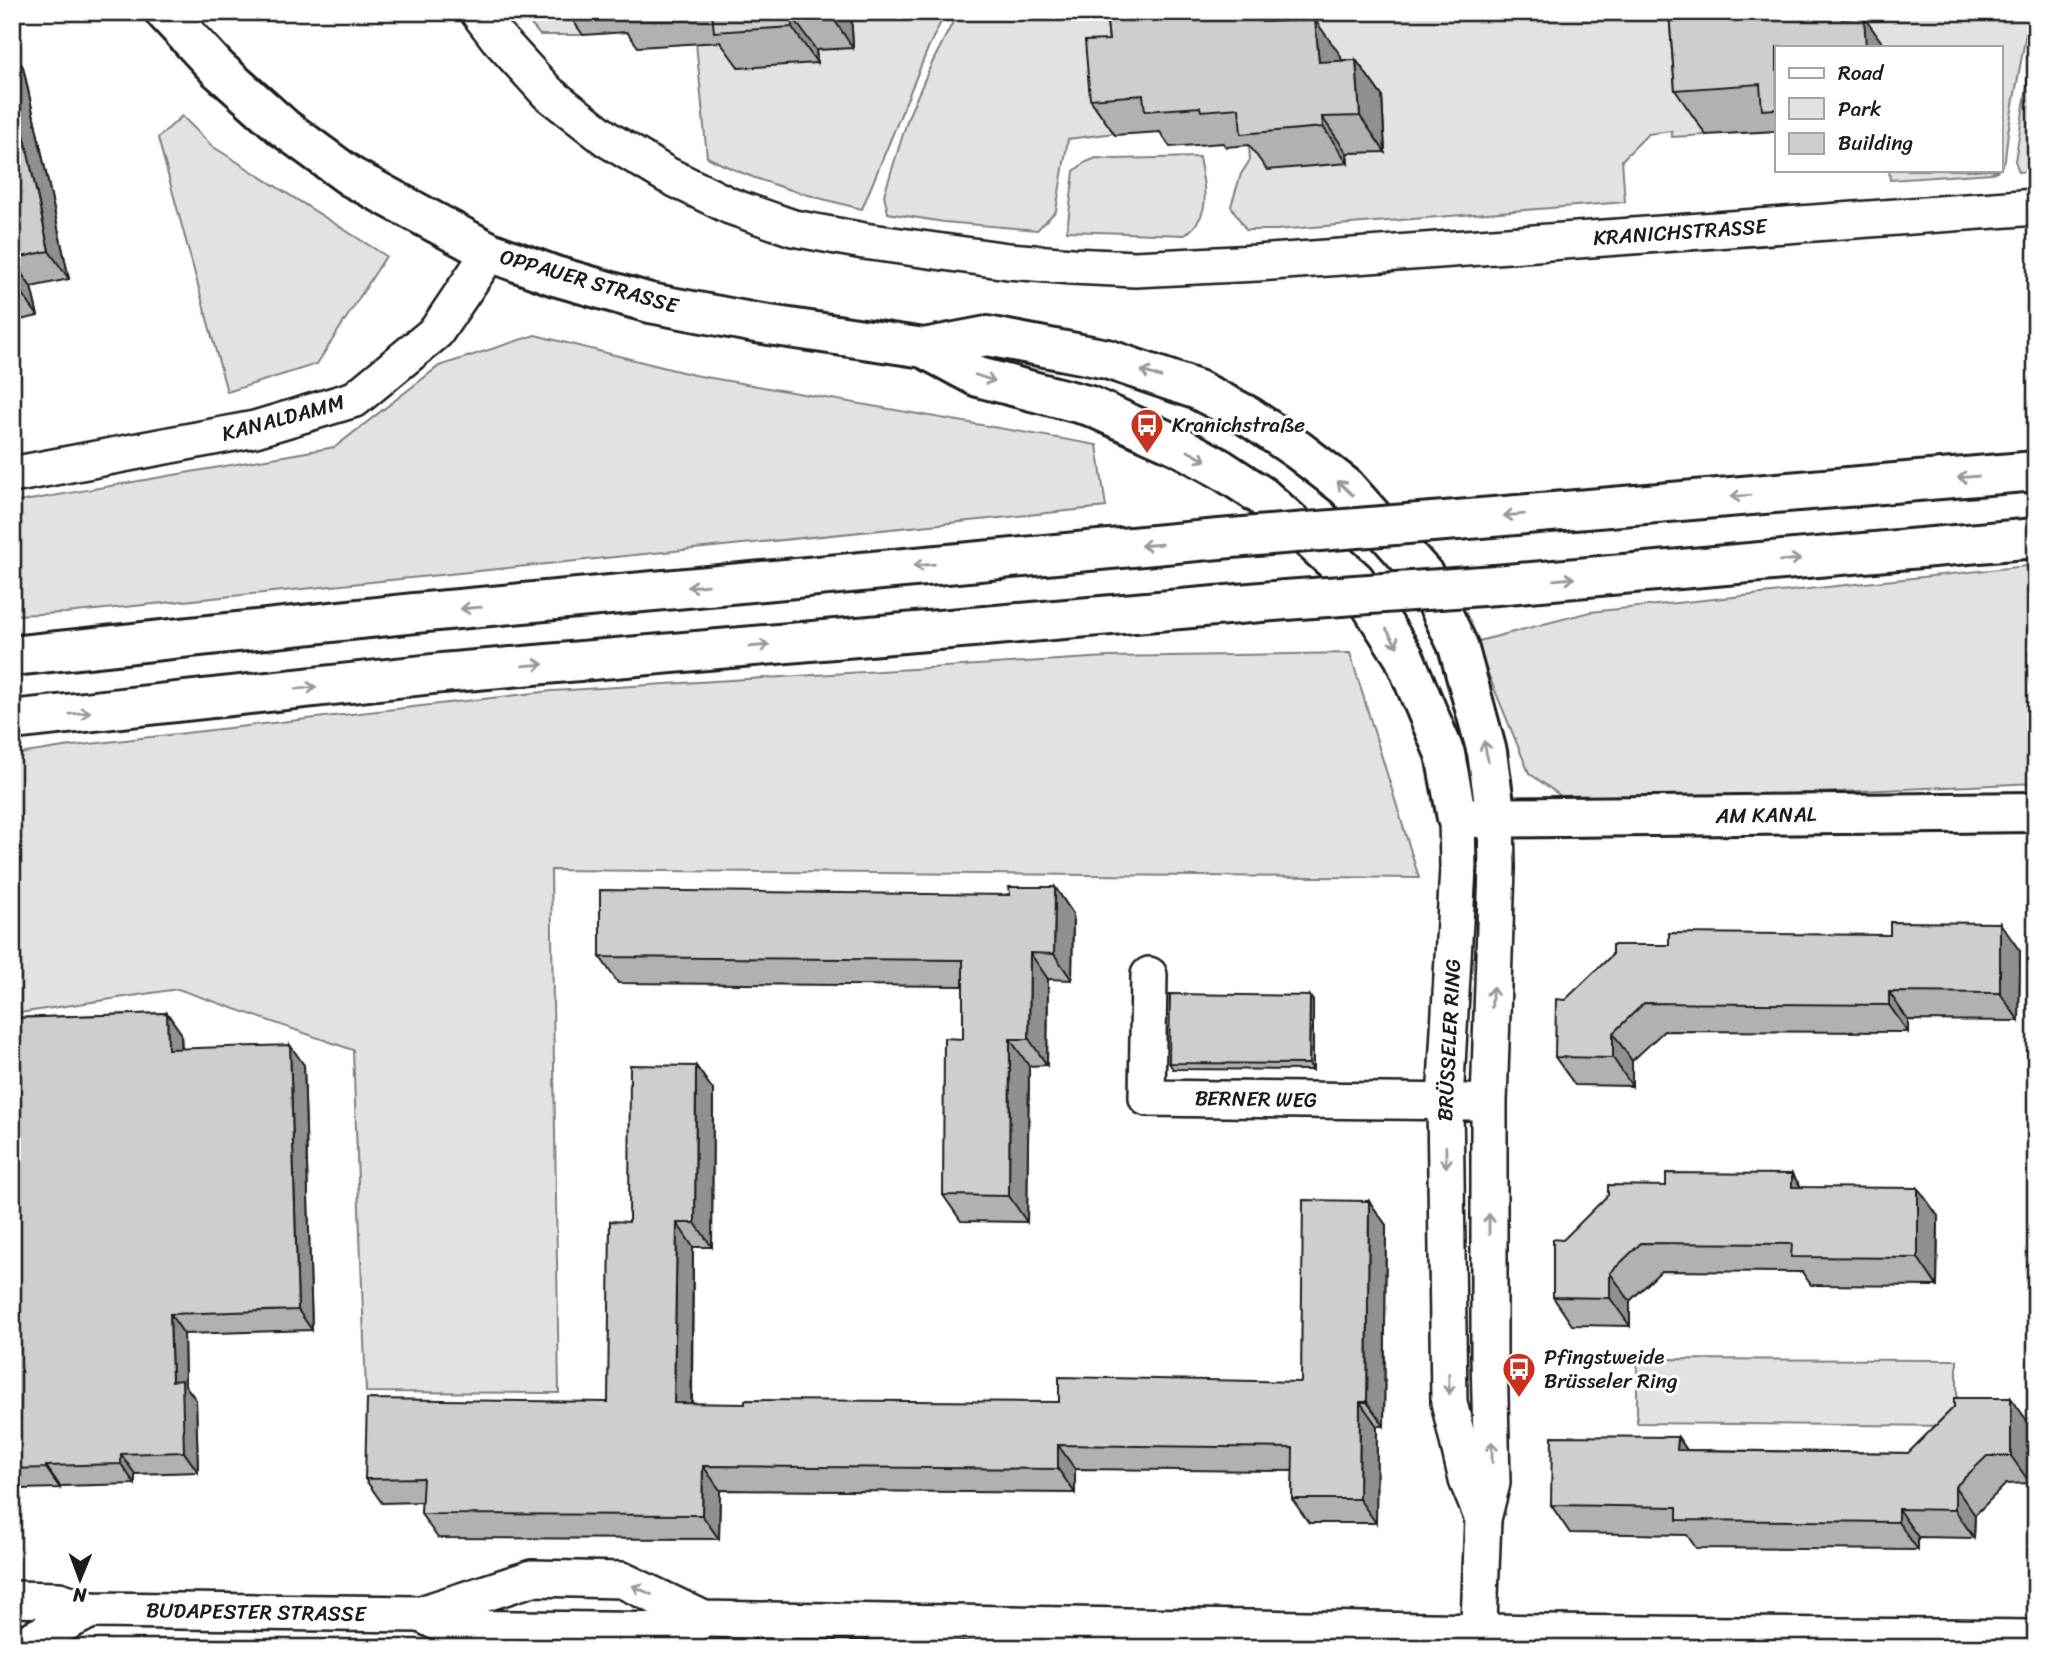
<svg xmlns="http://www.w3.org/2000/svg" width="2048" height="1660" font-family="Sriracha,sans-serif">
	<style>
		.green { fill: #e2e2e2; stroke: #7f7f7f; stroke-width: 2 }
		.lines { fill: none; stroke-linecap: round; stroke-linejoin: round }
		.minor-casing { stroke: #1c1c1c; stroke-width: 40 }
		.tertiary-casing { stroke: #1c1c1c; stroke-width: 44 }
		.trunk-casing { stroke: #1c1c1c; stroke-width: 44 }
		.minor { stroke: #fff; stroke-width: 35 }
		.tertiary { stroke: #fff; stroke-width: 38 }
		.trunk { stroke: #fff; stroke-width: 38 }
		.trunk-bridge-casing { stroke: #1c1c1c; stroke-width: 44; stroke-linecap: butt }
		.trunk-bridge { stroke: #fff; stroke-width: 38 }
		.wall { fill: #b1b1b1; stroke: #1c1c1c; stroke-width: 2 }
		.shaded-wall { fill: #909090; stroke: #1c1c1c; stroke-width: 2 }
		.building { fill: #cecece; stroke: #1c1c1c; stroke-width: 2 }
		.oneway { stroke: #999 }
		.labels { text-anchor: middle; stroke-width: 6; stroke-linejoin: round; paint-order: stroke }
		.street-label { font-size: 21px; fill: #1c1c1c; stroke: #fff }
		.poi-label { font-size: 21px; fill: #1c1c1c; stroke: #fff; text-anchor: start }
	</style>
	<rect width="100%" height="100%" fill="#fff"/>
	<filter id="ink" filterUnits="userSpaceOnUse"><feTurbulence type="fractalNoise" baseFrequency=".0143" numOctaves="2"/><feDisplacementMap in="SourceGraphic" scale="14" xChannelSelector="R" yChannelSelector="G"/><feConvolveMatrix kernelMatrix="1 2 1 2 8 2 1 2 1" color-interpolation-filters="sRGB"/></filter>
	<g filter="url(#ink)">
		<!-- green -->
		<g class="green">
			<path d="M 520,12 L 582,12 L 583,35 L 540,35 Z"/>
			<path d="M 851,12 L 946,12 L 929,46 L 862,209 C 809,196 756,182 707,157 L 696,43 L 737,40 L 817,63 L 816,50 L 853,47 Z"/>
			<path d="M 958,12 L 1166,12 L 1115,133 L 1068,139 L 1056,211 L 1037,230 L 944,222 L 888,213 L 884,195 L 909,115 L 931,65 Z"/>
			<path d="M 1230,12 L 1716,12 L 1706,135 L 1672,137 L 1672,131 L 1648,134 L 1622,160 L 1625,202 L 1276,230 L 1246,230 L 1231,206 L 1241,174 L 1250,160 L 1249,145 L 1264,144 L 1347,153 L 1385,151 L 1382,96 Z"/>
			<path d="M 1835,12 L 2030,12 L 2008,132 L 2005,160 L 2001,167 L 2001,47 L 1872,47 Z"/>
			<path d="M 2036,30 L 2036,170 L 2019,172 L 2015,161 Z"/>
			<path d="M 182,116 L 212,146 L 386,256 L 317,364 L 227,392 L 158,138 Z"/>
			<path d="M 1199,157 C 1204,188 1214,213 1185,235 L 1067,231 L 1074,171 L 1084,163 L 1096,158 L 1115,159 Z"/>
			<path d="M 1889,170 L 1999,170 L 1992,173 L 1890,180 Z"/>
			<path d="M 535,335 L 694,375 L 1097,445 L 1106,507 L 66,613 L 12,615 L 12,503 L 335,447 L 439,366 Z"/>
			<path d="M 2036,565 L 2036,783 L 1572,804 L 1529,773 L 1475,642 L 1590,612 Z"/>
			<path d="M 1350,653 L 1419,878 L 551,870 L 559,1393 L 366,1392 L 353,1050 L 178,989 L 12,1014 L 12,755 L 64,747 L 552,691 L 1108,657 Z"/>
			<path d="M 1637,1359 L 1957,1360 L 1957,1426 L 1637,1423 Z"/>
		</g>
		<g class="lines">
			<defs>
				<g id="minor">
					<path d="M 478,12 L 497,37 L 548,93 L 607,139 L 667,175 L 730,206 L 793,228 L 864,241 L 1008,261 L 1072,266 L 1135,269 L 1257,263 L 2036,207"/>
					<path d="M 12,475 L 255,429 L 355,399 L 436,332 L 490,252"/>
					<path d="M 1457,818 L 1458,868 L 1445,1101 L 1449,1402 L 1467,1480 L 1483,1519"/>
					<path d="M 1149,975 L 1147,1098 L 1468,1102"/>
					<path d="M 12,1599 L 59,1600 L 91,1610 L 421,1614 L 532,1578 L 622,1580 L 704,1619 L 1545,1633 L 2036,1638"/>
					<path d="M 421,1614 L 448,1628 L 680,1631 L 704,1619"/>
					<path d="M 15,1648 L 91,1610"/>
					<path d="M 1478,1648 L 1483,1519 L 1492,1483 L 1489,1355 L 1489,1102 L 1497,868 L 1496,818"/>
				</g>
				<g id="tertiary">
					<path d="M 165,12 L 218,69 L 284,128 L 351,177 L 490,252 L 555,276 L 650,303 L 756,323 L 924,348 L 987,336 L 1107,359 L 1198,390 L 1248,416 L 1298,450 L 1346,487 L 1424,575 L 1458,646 L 1487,752 L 1496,818"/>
					<path d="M 924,348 L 978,377 L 1090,406 L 1179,446 L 1221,469 L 1262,496 L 1355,580 L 1404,657 L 1445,754 L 1457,818 L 2036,812"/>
				</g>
				<g id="trunk">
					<path d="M 1457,520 L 2036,471"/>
					<path d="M 1496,585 L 2036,538"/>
					<path d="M 12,656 L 415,613 L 1219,539"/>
					<path d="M 12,720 L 442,673 L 1285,600"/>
				</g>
			</defs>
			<!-- minor casing -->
			<use href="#minor" class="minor-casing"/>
			<!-- tertiary casing -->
			<use href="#tertiary" class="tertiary-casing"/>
			<!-- trunk casing -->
			<use href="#trunk" class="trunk-casing"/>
			<!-- minor -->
			<use href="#minor" class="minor"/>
			<!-- tertiary -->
			<use href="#tertiary" class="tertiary"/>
			<!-- trunk -->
			<use href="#trunk" class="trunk"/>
			<defs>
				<g id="trunk-bridge">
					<path d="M 1219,539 L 1457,520"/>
					<path d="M 1285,600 L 1496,585"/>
				</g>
			</defs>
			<!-- trunk-bridge casing -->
			<use href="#trunk-bridge" class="trunk-bridge-casing"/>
			<!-- trunk-bridge -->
			<use href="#trunk-bridge" class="trunk-bridge"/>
		</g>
		<!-- wall -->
		<g class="wall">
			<path d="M 567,12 L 851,12 L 853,48 L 816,50 L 817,63 L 739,68 L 720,42 L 638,47 L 627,32 L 583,35 Z"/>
			<path d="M 1106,12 L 1278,12 L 1284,21 L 1341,56 L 1341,60 L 1356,60 L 1382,96 L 1385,152 L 1347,153 L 1348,163 L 1267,170 L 1249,145 L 1226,147 L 1223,143 L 1170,147 L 1160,132 L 1115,135 L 1090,99 L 1109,40 Z"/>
			<path d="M 1669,12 L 1857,12 L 1861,18 L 1777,47 L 1777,131 L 1706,135 L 1675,90 Z"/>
			<path d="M 12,51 L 23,67 L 69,279 L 31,287 L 38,316 L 12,322 Z"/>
			<path d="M 1055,887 L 1073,914 L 1072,980 L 1048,979 L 1047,1065 L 1029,1066 L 1027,1222 L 961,1221 L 943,1195 L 963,1039 L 963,986 L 618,983 L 600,957 Z"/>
			<path d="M 2020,951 L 2019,1021 L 1908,1020 L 1908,1032 L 1664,1031 L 1632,1061 L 1632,1086 L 1575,1085 L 1555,1057 L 1565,1000 Z"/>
			<path d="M 1313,1001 L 1313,1070 L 1173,1069 L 1169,1063 Z"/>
			<path d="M 167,1013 L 181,1033 L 182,1049 L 304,1065 L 312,1330 L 184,1334 L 185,1385 L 196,1400 L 198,1472 L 135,1474 L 135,1484 L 60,1486 L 60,1488 L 20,1489 L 12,1479 L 12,1018 Z"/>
			<path d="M 696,1066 L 713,1090 L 712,1247 L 693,1247 L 692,1404 L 745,1404 L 1059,1402 L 1301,1382 L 1369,1201 L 1386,1225 L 1384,1426 L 1377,1426 L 1376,1523 L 1309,1523 L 1292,1499 L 1293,1471 L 1075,1469 L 1075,1493 L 720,1490 L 719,1539 L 438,1538 L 421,1514 L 422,1502 L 382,1503 L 365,1479 L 608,1402 L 629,1222 Z"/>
			<path d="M 1792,1174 L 1801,1187 L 1938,1216 L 1937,1286 L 1811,1285 L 1802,1272 L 1661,1271 L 1630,1301 L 1630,1326 L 1572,1325 L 1553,1297 L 1563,1240 L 1666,1186 Z"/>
			<path d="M 2031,1426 L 2030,1483 L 2006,1484 L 1975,1515 L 1974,1538 L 1918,1537 L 1918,1550 L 1696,1548 L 1687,1535 L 1570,1533 L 1551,1505 L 1678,1437 L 1687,1450 L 1908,1453 Z"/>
		</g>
		<!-- shaded-wall -->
		<g class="shaded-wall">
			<path d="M 829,12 L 851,12 L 853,48 Z"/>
			<path d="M 1261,12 L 1278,12 L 1285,22 L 1262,22 Z"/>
			<path d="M 1841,12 L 1857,12 L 1865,23 L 1864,17 L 1885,47 L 1861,47 L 1842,19 Z"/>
			<path d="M 791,14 L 816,50 L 817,63 L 792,27 Z"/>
			<path d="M 1315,20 L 1341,56 L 1344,98 L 1319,62 Z"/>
			<path d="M 12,51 L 23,67 L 69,279 L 49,251 L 12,79 Z"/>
			<path d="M 1356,60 L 1382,96 L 1385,152 L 1360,116 Z"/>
			<path d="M 1322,117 L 1347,153 L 1348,163 L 1323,127 Z"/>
			<path d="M 12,260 L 31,287 L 38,316 L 18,288 Z"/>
			<path d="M 1055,887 L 1073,914 L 1072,980 L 1054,954 Z"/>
			<path d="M 2000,923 L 2020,951 L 2019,1021 L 2000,993 Z"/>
			<path d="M 1030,953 L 1048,979 L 1047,1065 L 1029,1039 Z"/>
			<path d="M 1889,992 L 1908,1020 L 1908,1032 L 1889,1005 Z"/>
			<path d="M 1310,996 L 1313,1001 L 1313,1070 L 1309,1064 Z"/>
			<path d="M 167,1013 L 181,1033 L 182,1069 L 168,1049 Z"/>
			<path d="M 1613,1033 L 1632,1061 L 1632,1086 L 1613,1058 Z"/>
			<path d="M 1010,1039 L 1029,1066 L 1027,1222 L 1009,1196 Z"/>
			<path d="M 290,1045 L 304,1065 L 312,1330 L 298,1310 Z"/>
			<path d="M 696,1066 L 713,1090 L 712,1247 L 695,1223 Z"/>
			<path d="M 1792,1174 L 1811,1202 L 1792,1187 Z"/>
			<path d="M 1918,1188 L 1938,1216 L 1937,1286 L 1918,1258 Z"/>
			<path d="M 1369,1201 L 1386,1225 L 1384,1426 L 1367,1402 Z"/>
			<path d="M 677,1223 L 693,1247 L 691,1427 L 674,1403 Z"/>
			<path d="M 1610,1273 L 1630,1301 L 1630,1326 L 1610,1298 Z"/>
			<path d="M 170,1314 L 184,1334 L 185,1385 L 196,1400 L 198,1472 L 184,1452 L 172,1381 Z"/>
			<path d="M 2011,1398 L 2031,1426 L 2030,1483 L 2011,1456 Z"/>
			<path d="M 1360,1402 L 1377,1426 L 1376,1523 L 1359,1499 Z"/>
			<path d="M 1678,1437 L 1697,1465 L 1677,1450 Z"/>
			<path d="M 1058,1445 L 1075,1469 L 1075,1493 L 1058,1469 Z"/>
			<path d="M 121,1454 L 135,1474 L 135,1484 L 121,1464 Z"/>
			<path d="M 46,1466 L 60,1486 L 60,1488 L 46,1468 Z"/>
			<path d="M 703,1466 L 720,1490 L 719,1539 L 702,1515 Z"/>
			<path d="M 1955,1487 L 1975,1515 L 1974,1538 L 1955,1510 Z"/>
			<path d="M 1898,1509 L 1918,1537 L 1918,1550 L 1898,1522 Z"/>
		</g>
		<!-- building -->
		<g class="building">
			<path d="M 712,12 L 815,12 L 791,14 L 792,27 L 714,32 Z"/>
			<path d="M 1106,12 L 1261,12 L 1262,22 L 1315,20 L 1319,62 L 1356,60 L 1360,116 L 1322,117 L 1323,127 L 1241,134 L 1239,108 L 1201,111 L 1200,107 L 1145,111 L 1143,95 L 1090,99 L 1085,41 L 1109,40 Z"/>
			<path d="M 1669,12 L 1841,12 L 1842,19 L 1864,17 L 1866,47 L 1777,47 L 1777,109 L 1762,110 L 1760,84 L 1675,90 Z"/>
			<path d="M 12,79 L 49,251 L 12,259 Z"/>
			<path d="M 12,261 L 18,288 L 12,290 Z"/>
			<path d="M 1009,887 L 1055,887 L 1054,954 L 1030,953 L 1029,1039 L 1010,1039 L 1009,1196 L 943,1195 L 944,1038 L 963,1039 L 963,960 L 600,957 L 600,890 L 1010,895 Z"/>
			<path d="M 1890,922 L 2000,923 L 2000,993 L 1889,992 L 1889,1005 L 1644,1003 L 1613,1033 L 1613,1058 L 1555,1057 L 1556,999 L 1565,1000 L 1612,955 L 1612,945 L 1669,945 L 1669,933 L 1890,935 Z"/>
			<path d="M 1170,994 L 1310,996 L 1309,1064 L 1169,1063 Z"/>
			<path d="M 167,1013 L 168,1049 L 290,1045 L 298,1310 L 170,1314 L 172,1381 L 182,1380 L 184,1452 L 121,1454 L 121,1464 L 46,1466 L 46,1468 L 12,1469 L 12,1018 Z"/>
			<path d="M 630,1065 L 696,1066 L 695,1223 L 677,1223 L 674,1403 L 745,1404 L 745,1400 L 1059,1402 L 1059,1377 L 1301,1382 L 1303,1200 L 1369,1201 L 1367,1402 L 1360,1402 L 1359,1499 L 1292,1499 L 1293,1448 L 1058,1445 L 1058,1469 L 703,1466 L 702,1515 L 421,1514 L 423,1478 L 365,1479 L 367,1399 L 608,1402 L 610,1221 L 629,1222 Z"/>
			<path d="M 1666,1173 L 1792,1174 L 1792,1187 L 1918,1188 L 1918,1258 L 1791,1257 L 1792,1244 L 1641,1243 L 1610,1273 L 1610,1298 L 1553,1297 L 1553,1239 L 1563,1240 L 1608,1195 L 1608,1185 L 1666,1186 Z"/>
			<path d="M 1954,1398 L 2011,1398 L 2011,1456 L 1987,1456 L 1955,1487 L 1955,1510 L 1898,1509 L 1898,1522 L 1677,1520 L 1677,1507 L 1551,1505 L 1552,1436 L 1678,1437 L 1677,1450 L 1908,1453 L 1954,1407 Z"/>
		</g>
		<!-- one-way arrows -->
		<defs><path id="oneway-shaft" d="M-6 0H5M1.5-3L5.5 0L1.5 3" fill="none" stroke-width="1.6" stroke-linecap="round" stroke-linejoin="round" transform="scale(1.75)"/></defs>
		<g class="oneway">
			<use href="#oneway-shaft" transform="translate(1151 374) rotate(-161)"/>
			<use href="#oneway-shaft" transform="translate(985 378) rotate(18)"/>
			<use href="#oneway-shaft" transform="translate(1197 456) rotate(29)"/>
			<use href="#oneway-shaft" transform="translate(1968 477) rotate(175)"/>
			<use href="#oneway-shaft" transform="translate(1345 488) rotate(-137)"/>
			<use href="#oneway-shaft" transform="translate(1741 496) rotate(175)"/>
			<use href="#oneway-shaft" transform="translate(1514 515) rotate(175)"/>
			<use href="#oneway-shaft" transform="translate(1151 545) rotate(175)"/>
			<use href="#oneway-shaft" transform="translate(1790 560) rotate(-5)"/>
			<use href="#oneway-shaft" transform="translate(924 565) rotate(175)"/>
			<use href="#oneway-shaft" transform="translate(1564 579) rotate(-5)"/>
			<use href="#oneway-shaft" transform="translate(698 586) rotate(175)"/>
			<use href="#oneway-shaft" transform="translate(471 608) rotate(175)"/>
			<use href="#oneway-shaft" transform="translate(1392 638) rotate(58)"/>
			<use href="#oneway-shaft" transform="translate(759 646) rotate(-5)"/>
			<use href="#oneway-shaft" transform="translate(533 665) rotate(-5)"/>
			<use href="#oneway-shaft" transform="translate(306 688) rotate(-6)"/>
			<use href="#oneway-shaft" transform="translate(80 713) rotate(-6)"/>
			<use href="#oneway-shaft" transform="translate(1486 751) rotate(-102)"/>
			<use href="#oneway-shaft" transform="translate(1492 997) rotate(-88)"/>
			<use href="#oneway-shaft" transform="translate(1446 1157) rotate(89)"/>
			<use href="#oneway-shaft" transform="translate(1489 1224) rotate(-90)"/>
			<use href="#oneway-shaft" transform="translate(1449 1384) rotate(89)"/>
			<use href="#oneway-shaft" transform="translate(1492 1452) rotate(-91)"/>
			<use href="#oneway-shaft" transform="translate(642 1590) rotate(-155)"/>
		</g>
	</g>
	<!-- icons -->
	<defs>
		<symbol id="bus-pin" viewBox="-11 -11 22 30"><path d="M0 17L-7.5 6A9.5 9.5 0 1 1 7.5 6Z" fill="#c8321e" stroke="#fff"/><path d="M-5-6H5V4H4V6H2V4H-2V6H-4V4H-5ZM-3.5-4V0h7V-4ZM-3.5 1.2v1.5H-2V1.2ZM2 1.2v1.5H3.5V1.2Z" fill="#fff"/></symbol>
	</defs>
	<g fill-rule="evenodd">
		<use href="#bus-pin" x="1128" y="406" width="38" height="52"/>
		<use href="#bus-pin" x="1500" y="1350" width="38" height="52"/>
	</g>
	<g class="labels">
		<!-- street labels -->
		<g class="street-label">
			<text transform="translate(1680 232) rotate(-4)" y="7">KRANICHSTRASSE</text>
			<text transform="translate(589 281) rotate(16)" y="7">OPPAUER STRASSE</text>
			<text transform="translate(283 418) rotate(-15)" y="7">KANALDAMM</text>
			<text transform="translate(1766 815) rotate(-1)" y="7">AM KANAL</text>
			<text transform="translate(1449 1040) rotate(-87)" y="7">BRÜSSELER RING</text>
			<text transform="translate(1256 1099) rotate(1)" y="7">BERNER WEG</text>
			<text transform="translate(256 1612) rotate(1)" y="7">BUDAPESTER STRASSE</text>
		</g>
		<!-- poi labels -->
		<g class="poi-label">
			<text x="1172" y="432">Kranichstraße</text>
			<text x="1544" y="1364">Pfingstweide<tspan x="1544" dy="24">Brüsseler Ring</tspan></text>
		</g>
	</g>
	<!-- margin -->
	<rect width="2048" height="1660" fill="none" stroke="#fff" stroke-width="42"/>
	<rect x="21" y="21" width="2006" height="1618" fill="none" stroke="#1c1c1c" stroke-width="2.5" filter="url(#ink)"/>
	<!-- legend -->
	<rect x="1775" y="46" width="228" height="126" fill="#ffffff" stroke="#a4a4a4" stroke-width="2"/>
	<rect x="1789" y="68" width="35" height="10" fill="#ffffff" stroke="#a4a4a4" stroke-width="2"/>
	<text x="1838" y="80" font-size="21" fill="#1c1c1c">Road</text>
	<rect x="1789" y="98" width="35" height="21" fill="#e2e2e2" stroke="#a4a4a4" stroke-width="2"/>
	<text x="1838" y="116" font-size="21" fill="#1c1c1c">Park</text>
	<rect x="1789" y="133" width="35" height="21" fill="#cecece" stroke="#a4a4a4" stroke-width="2"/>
	<text x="1838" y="150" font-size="21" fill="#1c1c1c">Building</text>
	<!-- north arrow -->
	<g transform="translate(80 1579) rotate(181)" stroke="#ffffff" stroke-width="5" paint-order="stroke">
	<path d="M0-5L12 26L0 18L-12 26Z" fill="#1c1c1c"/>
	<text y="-10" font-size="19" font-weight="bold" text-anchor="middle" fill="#1c1c1c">N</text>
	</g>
</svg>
